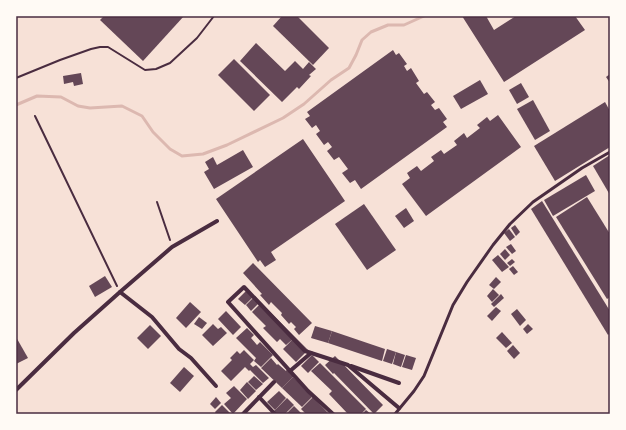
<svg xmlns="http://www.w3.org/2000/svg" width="626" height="430" font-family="'Space Grotesk',sans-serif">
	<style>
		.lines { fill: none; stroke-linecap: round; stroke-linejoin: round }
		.stream { stroke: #dcb8b0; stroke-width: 3 }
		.building { fill: #644757 }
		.path { stroke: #4a2c40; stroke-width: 2 }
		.service { stroke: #4a2c40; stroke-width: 3 }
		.minor { stroke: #4a2c40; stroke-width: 4 }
		.neatline { fill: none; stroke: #4a2c40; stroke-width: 1.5 }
	</style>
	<rect width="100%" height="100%" fill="#f7e1d7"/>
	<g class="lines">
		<!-- stream -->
		<path class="stream" d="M 16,105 L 37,96 L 61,97 L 78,106 L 90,108 L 122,106 L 142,116 L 153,132 L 170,149 L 182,156 L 203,154 L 227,145 L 283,118 L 304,104 L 331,80 L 349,68 L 356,55 L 362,40 L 371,32 L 388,25 L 404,25 L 424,16"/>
	</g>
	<!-- building -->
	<g class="building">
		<path d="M 104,16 L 184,16 L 143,61 L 100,20 Z"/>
		<path d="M 282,16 L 297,16 L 329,48 L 313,65 L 273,26 Z"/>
		<path d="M 462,16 L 486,16 L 494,30 L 516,16 L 575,16 L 585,30 L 504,82 Z"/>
		<path d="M 256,43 L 285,71 L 295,61 L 303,69 L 309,62 L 316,69 L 309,75 L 311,76 L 299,89 L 297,87 L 282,102 L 240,61 Z"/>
		<path d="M 393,50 L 396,55 L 399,53 L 407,64 L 404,66 L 407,71 L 411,68 L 419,81 L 416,83 L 424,94 L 427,92 L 435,102 L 431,105 L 435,110 L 439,108 L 447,119 L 443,122 L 447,127 L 361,189 L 355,180 L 350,183 L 342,173 L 348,169 L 339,157 L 334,160 L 327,151 L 332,147 L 328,142 L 324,145 L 316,134 L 320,131 L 316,125 L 312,128 L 305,119 L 310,116 L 307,112 Z"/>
		<path d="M 234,59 L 270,95 L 254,111 L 218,75 Z"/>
		<path d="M 81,73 L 83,84 L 74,86 L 73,82 L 64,84 L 63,76 Z"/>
		<path d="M 610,74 L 610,83 L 606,77 Z"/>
		<path d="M 480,80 L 488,94 L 461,109 L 453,96 Z"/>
		<path d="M 521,83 L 529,97 L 517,104 L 509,90 Z"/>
		<path d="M 533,100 L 550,131 L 535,140 L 517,109 Z"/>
		<path d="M 605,102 L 610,111 L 610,147 L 555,181 L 534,146 Z"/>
		<path d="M 498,115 L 521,147 L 426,216 L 402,184 L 410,178 L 407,173 L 417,166 L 421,171 L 434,161 L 431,157 L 441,150 L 444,154 L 457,145 L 454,141 L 464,133 L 467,138 L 480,128 L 477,125 L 487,117 L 490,121 Z"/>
		<path d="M 303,139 L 345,201 L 271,252 L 276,260 L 265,267 L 260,260 L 258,262 L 216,199 Z"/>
		<path d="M 243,150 L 253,167 L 214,189 L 204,172 L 209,169 L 205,162 L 213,157 L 217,165 Z"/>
		<path d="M 610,155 L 610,195 L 593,166 Z"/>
		<path d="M 586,175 L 595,191 L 553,216 L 544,200 Z"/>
		<path d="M 587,197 L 610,234 L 610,297 L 607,299 L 556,217 Z"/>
		<path d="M 542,201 L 610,311 L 610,333 L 608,335 L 531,209 Z"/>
		<path d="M 364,204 L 396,250 L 367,270 L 335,224 Z"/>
		<path d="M 406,208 L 414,221 L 404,228 L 395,216 Z"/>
		<path d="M 515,225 L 520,232 L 516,236 L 511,228 Z"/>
		<path d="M 509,229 L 515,237 L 510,241 L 504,233 Z"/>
		<path d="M 511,244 L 516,251 L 512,254 L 506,247 Z"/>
		<path d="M 505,249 L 510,255 L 505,260 L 500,254 Z"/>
		<path d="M 498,255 L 509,267 L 502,272 L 492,260 Z"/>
		<path d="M 512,259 L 515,262 L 510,266 L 507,263 Z"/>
		<path d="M 253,263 L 312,323 L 299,335 L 294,329 L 296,327 L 291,322 L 289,324 L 281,315 L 282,313 L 271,302 L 269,305 L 260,295 L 262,294 L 243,273 Z"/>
		<path d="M 513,266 L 518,272 L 514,275 L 509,269 Z"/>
		<path d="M 105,276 L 112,287 L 95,297 L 89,286 Z"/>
		<path d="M 496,277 L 501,282 L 494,289 L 489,285 Z"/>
		<path d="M 248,289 L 254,296 L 245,305 L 238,299 Z"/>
		<path d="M 493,289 L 499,295 L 492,302 L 487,296 Z"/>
		<path d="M 501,294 L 504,298 L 494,307 L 491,304 Z"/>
		<path d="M 255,296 L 260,302 L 251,311 L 246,305 Z"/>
		<path d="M 190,302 L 201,312 L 186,328 L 176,318 Z"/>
		<path d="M 261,303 L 281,323 L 277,328 L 281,323 L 308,350 L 296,362 L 283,349 L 293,339 L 286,345 L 280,339 L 277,342 L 263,328 L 266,326 L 252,312 Z"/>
		<path d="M 496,307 L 501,311 L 492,321 L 487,316 Z"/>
		<path d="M 517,309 L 526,320 L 520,326 L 511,314 Z"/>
		<path d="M 226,311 L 241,327 L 233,335 L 218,319 Z"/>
		<path d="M 199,317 L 207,323 L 202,329 L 194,324 Z"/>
		<path d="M 213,324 L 218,329 L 221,327 L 227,333 L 213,346 L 202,335 Z"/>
		<path d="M 528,324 L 533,329 L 527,334 L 523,329 Z"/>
		<path d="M 150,325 L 161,336 L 148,349 L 137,338 Z"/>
		<path d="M 315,326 L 332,331 L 328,343 L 311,338 Z"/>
		<path d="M 247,328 L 254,335 L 251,338 L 257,345 L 260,342 L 273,355 L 261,367 L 254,361 L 256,358 L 236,338 Z"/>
		<path d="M 332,331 L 385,349 L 382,361 L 328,343 Z"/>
		<path d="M 502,332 L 512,343 L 506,348 L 496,338 Z"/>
		<path d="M 16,337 L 28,358 L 16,364 Z"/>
		<path d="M 513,345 L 520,353 L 514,359 L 507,351 Z"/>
		<path d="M 387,349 L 396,352 L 392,364 L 383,361 Z"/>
		<path d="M 244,350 L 254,360 L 250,364 L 253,367 L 256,365 L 269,378 L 263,383 L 250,370 L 249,371 L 245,367 L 231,381 L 221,371 L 232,360 L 230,358 L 237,351 L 240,354 Z"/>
		<path d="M 396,352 L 405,355 L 401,367 L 393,364 Z"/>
		<path d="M 312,355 L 319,362 L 308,373 L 301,366 Z"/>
		<path d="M 406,355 L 416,358 L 412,370 L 402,367 Z"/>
		<path d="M 335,356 L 383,405 L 374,414 L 334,373 L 333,374 L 325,365 Z"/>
		<path d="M 271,358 L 277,365 L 278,364 L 286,371 L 287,369 L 294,376 L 282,388 L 261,368 Z"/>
		<path d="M 320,363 L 366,409 L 361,414 L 348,414 L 329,394 L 332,391 L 311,371 Z"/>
		<path d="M 184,367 L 194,376 L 180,392 L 170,383 Z"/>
		<path d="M 254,376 L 263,384 L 256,390 L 248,382 Z"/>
		<path d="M 293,377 L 312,397 L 302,407 L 282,388 Z"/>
		<path d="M 247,382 L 256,391 L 248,399 L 240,390 Z"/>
		<path d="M 234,386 L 247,399 L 233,414 L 224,404 L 231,398 L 226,393 Z"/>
		<path d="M 279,391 L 286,398 L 275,410 L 267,402 Z"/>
		<path d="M 216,397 L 221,403 L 215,409 L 210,404 Z"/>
		<path d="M 313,397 L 329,414 L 306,414 L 301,409 Z"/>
		<path d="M 287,398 L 294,405 L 285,414 L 271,414 Z"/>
		<path d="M 222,405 L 231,414 L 216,414 L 215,412 Z"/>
		<path d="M 294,406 L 301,413 L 300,414 L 286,414 Z"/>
		<path d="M 366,410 L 371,414 L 362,414 Z"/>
	</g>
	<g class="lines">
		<!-- path -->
		<g class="path">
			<path d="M 16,78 L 60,60 L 91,49 L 100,47 L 108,47 L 145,70 L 156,69 L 170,63 L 197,38 L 214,16"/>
			<path d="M 35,116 L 117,286"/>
			<path d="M 157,202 L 170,240"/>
		</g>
		<!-- service -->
		<path class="service" d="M 395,414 L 414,391 L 424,376 L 453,305 L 467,282 L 493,245 L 510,224 L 533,202 L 582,168 L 610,152"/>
		<!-- minor -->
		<g class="minor">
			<path d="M 120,292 L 152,317 L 179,349 L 191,358 L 216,386"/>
			<path d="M 351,366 L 399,383"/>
			<path d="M 290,371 L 311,353"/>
			<path d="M 16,390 L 74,333 L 120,292 L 172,247 L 217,221"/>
			<path d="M 259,397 L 275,414"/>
			<path d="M 243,414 L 274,382"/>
			<path d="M 333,414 L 308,391 L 228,302 L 244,287 L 305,351 L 348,365 L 399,408"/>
		</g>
	</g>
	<!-- border -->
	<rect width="626" height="430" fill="none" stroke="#fffaf5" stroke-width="34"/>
	<rect x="17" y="17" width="592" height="396" class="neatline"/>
</svg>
